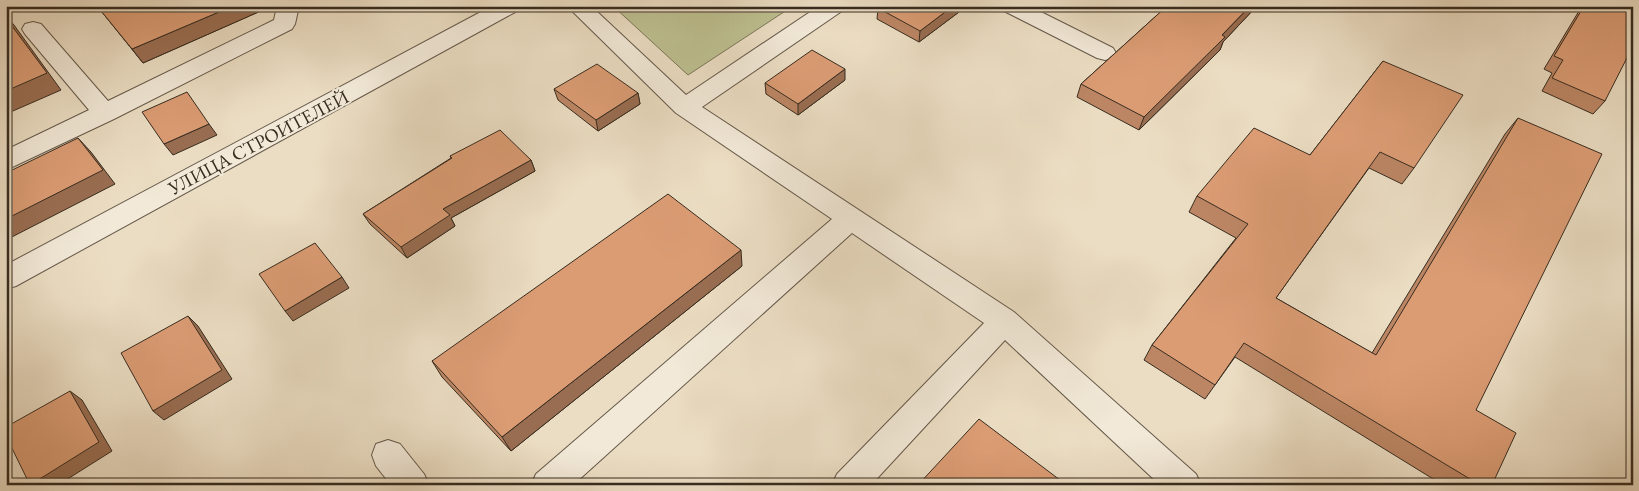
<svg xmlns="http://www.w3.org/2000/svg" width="1639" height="491" font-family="'EB Garamond',serif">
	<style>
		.green { fill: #bdbf90; stroke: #7a7658 }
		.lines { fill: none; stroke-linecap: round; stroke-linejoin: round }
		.minor-casing { stroke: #645849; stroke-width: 2 }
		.minor { fill: #f2e9d8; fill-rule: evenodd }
		.wall { fill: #bc8664; stroke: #372c20 }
		.shaded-wall { fill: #996d51; stroke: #372c20 }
		.building { fill: #db9c74; stroke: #372c20 }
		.labels { text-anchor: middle; stroke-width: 4; stroke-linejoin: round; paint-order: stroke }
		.street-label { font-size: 19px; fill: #372c20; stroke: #f2e9d8 }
	</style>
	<rect width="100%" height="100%" fill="#ebddc3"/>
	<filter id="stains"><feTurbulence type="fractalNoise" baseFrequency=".004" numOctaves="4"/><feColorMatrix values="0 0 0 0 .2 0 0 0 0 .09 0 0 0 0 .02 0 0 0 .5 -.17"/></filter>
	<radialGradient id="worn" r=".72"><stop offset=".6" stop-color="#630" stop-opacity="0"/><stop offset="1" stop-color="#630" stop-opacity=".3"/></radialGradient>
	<!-- green -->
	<path class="green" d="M 613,6 L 793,6 L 688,75 Z"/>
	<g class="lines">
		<defs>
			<g id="minor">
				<path d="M 277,6 L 299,6 L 295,24 L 292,29 L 114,119 L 6,170 L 6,150 L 89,110 L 25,34 L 22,29 L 25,24 L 33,22 L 41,24 L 108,101 L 274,20 Z"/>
				<path d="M 492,6 L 520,6 L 517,11 L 16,286 L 6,289 L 6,265 Z"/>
				<path d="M 567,6 L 591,6 L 686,95 L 819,6 L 845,6 L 842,11 L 702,107 L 1014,312 L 1196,474 L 1201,485 L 1160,485 L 1005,340 L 871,485 L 832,485 L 837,474 L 984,323 L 852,233 L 573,485 L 531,485 L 536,474 L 832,219 L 676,113 Z"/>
				<path d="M 1001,6 L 1029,6 L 1113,48 L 1116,53 L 1113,58 L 1105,60 L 1097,58 L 1004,11 Z"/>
				<path d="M 388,440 L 400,444 L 424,474 L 429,485 L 391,485 L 376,466 L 372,455 L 376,444 Z"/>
			</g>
		</defs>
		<!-- minor casing -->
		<use href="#minor" class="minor-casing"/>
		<!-- minor -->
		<use href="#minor" class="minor"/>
	</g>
	<!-- wall -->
	<g class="wall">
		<path d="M 97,6 L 272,6 L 143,63 Z"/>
		<path d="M 967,6 L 919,42 L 877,19 L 878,8 Z"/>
		<path d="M 1167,6 L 1255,6 L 1254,9 L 1223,42 L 1220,50 L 1139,130 L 1077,97 L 1081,84 Z"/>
		<path d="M 1582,6 L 1633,6 L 1605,101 L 1593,114 L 1542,91 L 1552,73 L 1544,69 Z"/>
		<path d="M 1383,61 L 1414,168 L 1402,184 L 1369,168 L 1276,298 L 1372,353 L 1505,134 L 1518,118 L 1476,410 L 1492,485 L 1443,485 L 1235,357 L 1205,399 L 1144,360 L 1152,345 L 1236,238 L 1189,212 L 1197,196 L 1310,155 Z"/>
		<path d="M 845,80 L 798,115 L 766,94 L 765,83 Z"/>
		<path d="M 554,89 L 638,93 L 640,104 L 598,131 L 558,100 Z"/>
		<path d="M 450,156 L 531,160 L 535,171 L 451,218 L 455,226 L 407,258 L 370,224 L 363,214 L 451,158 Z"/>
		<path d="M 742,266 L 511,451 L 442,377 L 432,361 Z"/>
	</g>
	<!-- shaded-wall -->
	<g class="shaded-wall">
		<path d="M 233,6 L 272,6 L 143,63 L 132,49 Z"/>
		<path d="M 953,6 L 967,6 L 919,42 L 920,31 Z"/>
		<path d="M 1250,6 L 1255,6 L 1254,9 L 1223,42 L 1220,50 L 1139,130 L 1144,117 Z"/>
		<path d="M 6,16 L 14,25 L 61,90 L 6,114 Z"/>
		<path d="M 845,69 L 845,80 L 798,115 L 798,104 Z"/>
		<path d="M 638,93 L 640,104 L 598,131 L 596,120 Z"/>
		<path d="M 209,124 L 217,135 L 173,155 L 164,144 Z"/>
		<path d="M 78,138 L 91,152 L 115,184 L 6,240 L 6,219 Z"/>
		<path d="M 531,160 L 535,171 L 451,218 L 455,226 L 407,258 L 401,247 L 443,209 Z"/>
		<path d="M 741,250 L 742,266 L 511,451 L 502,437 Z"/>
		<path d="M 342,277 L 349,288 L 293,321 L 285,311 Z"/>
		<path d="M 188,316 L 198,326 L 232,379 L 164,420 L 153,411 Z"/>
		<path d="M 70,391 L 82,400 L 112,451 L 58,485 L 31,485 Z"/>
	</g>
	<!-- building -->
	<g class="building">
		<path d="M 97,6 L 233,6 L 132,49 Z"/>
		<path d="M 881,6 L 953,6 L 920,31 L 878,8 Z"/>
		<path d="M 1167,6 L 1250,6 L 1222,35 L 1225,37 L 1144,117 L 1081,84 Z"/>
		<path d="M 1584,6 L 1633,6 L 1633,46 L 1605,101 L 1552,78 L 1563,60 L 1554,56 Z"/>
		<path d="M 6,18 L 47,73 L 6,91 Z"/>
		<path d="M 812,50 L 845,69 L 798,104 L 765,83 Z"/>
		<path d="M 1383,61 L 1463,95 L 1414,168 L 1380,152 L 1276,298 L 1376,355 L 1518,118 L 1602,154 L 1476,410 L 1516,433 L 1492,485 L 1480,485 L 1244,343 L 1215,385 L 1152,345 L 1248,224 L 1197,196 L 1254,128 L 1310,155 Z"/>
		<path d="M 597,64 L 638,93 L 596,120 L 554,89 Z"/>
		<path d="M 187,92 L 209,124 L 164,144 L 142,112 Z"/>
		<path d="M 500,130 L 531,160 L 443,209 L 450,215 L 401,247 L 363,214 L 452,158 L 450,156 Z"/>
		<path d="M 78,138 L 103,170 L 6,219 L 6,173 Z"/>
		<path d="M 668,194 L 741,250 L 502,437 L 432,361 Z"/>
		<path d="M 315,243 L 342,277 L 285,311 L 259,274 Z"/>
		<path d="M 188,316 L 222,370 L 153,411 L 121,353 Z"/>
		<path d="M 70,391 L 99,442 L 30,485 L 6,436 L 6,427 Z"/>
		<path d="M 979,419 L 1060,480 L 1057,485 L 918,485 Z"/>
	</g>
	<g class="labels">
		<!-- street labels -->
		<g class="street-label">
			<text transform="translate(258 142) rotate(-28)" y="7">УЛИЦА СТРОИТЕЛЕЙ</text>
		</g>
	</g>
	<!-- margin -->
	<rect width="1639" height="491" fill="none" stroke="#ebddc3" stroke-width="25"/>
	<rect x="8" y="8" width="1624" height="476" fill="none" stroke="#372c20" stroke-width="2.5"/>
	<rect x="12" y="12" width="1614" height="466" fill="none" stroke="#372c20"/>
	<rect width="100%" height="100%" filter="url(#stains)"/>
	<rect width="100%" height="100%" fill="url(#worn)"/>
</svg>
